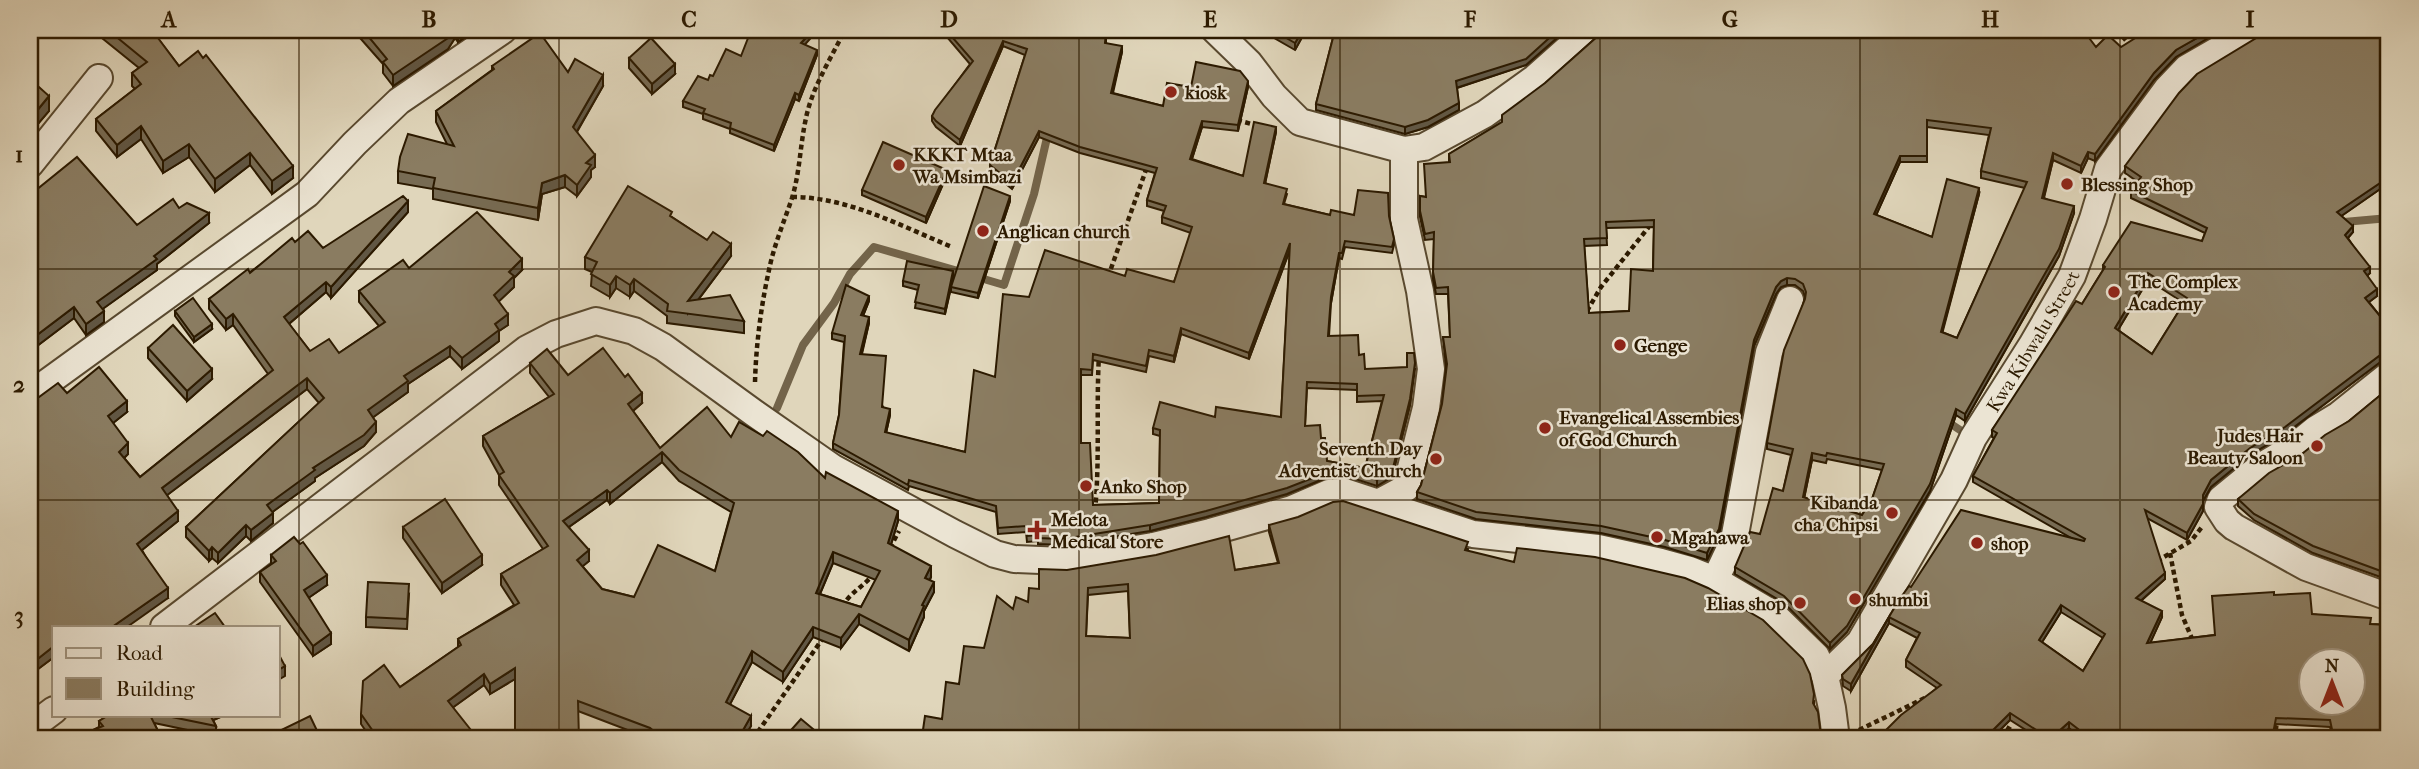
<svg xmlns="http://www.w3.org/2000/svg" width="2419" height="769" font-family="'IM FELL French Canon',serif">
	<style>
		.lines { fill: none; stroke-linecap: round; stroke-linejoin: round }
		.stream { stroke: #73644a; stroke-width: 8 }
		.minor-casing { stroke: #59492f; stroke-width: 30 }
		.path { stroke: #2c1a00; stroke-width: 4.5; stroke-dasharray: 5 3.5; stroke-linecap: butt }
		.minor { stroke: #ebe4d3; stroke-width: 26 }
		.wall { fill: #776b53; stroke: #2c1a00; stroke-width: 2; fill-rule: evenodd }
		.shaded-wall { fill: #615744; stroke: #2c1a00; stroke-width: 2 }
		.building { fill: #8a7c61; stroke: #2c1a00; stroke-width: 2; fill-rule: evenodd }
		.grid { fill: none; stroke: #2c1a00; stroke-width: 2; stroke-opacity: 0.55 }
		.poi-dot { fill: #8f2418; stroke: #ebe4d3; stroke-width: 2.5 }
		.labels { text-anchor: middle; stroke-width: 5; stroke-linejoin: round; paint-order: stroke }
		.poi-label { font-size: 19px; font-weight: bold; fill: #2c1a00; stroke: #ebe4d3; text-anchor: start }
		.street-label { font-size: 19px; fill: #2c1a00; stroke: #ebe4d3 }
		.neatline { fill: none; stroke: #2c1a00; stroke-width: 2.5 }
		.grid-label { font-size: 23px; text-anchor: middle; font-weight: bold; fill: #2c1a00 }
	</style>
	<rect width="100%" height="100%" fill="#e0d6bb"/>
	<filter id="stains"><feTurbulence type="fractalNoise" baseFrequency=".00286" numOctaves="4"/><feColorMatrix values="0 0 0 0 .2 0 0 0 0 .09 0 0 0 0 .02 0 0 0 .5 -.17"/></filter>
	<radialGradient id="worn" r=".72"><stop offset=".6" stop-color="#630" stop-opacity="0"/><stop offset="1" stop-color="#630" stop-opacity=".3"/></radialGradient>
	<g class="lines">
		<!-- stream -->
		<g class="stream">
			<path d="M 2339,218 L 2344,222 L 2389,218"/>
			<path d="M 977,277 L 1004,285 L 1034,194 L 1049,129"/>
			<path d="M 777,408 L 803,345 L 834,303 L 850,274 L 874,247 L 965,273"/>
			<path d="M 1945,420 L 1969,436"/>
		</g>
		<defs>
			<g id="minor">
				<path d="M 1215,30 L 1249,63 L 1274,96 L 1300,122 L 1404,150 L 1424,147 L 1485,114 L 1535,78 L 1589,30"/>
				<path d="M 30,164 L 99,78"/>
				<path d="M 2389,375 L 2339,415 L 2316,429 L 2294,447 L 2260,467 L 2221,499 L 2218,507 L 2227,521 L 2234,527 L 2306,567 L 2389,597"/>
				<path d="M 30,395 L 307,194 L 355,143 L 399,101 L 503,30"/>
				<path d="M 1380,502 L 1406,488 L 1426,408 L 1431,369 L 1420,291 L 1404,219 L 1404,150"/>
				<path d="M 1715,580 L 1734,540 L 1769,352 L 1790,300"/>
				<path d="M 164,627 L 527,349 L 556,334 L 596,321 L 634,331 L 663,347 L 754,413 L 833,468 L 955,534 L 995,554 L 1014,559 L 1064,561 L 1153,546 L 1210,532 L 1292,509 L 1329,493 L 1345,492 L 1473,534 L 1598,548 L 1661,562 L 1690,570 L 1715,580 L 1773,614 L 1816,656 L 1825,676 L 1832,708 L 1836,739"/>
				<path id="s1" d="M 1825,676 L 1860,642 L 1954,480 L 1973,438 L 2032,345 L 2072,276 L 2093,219 L 2108,169 L 2167,89 L 2187,68 L 2253,30"/>
				<path d="M 30,728 L 54,710"/>
			</g>
		</defs>
		<!-- minor casing -->
		<use href="#minor" class="minor-casing"/>
		<!-- path -->
		<g class="path">
			<path d="M 2117,30 L 2130,45"/>
			<path d="M 1237,120 L 1259,126"/>
			<path d="M 792,197 C 848,197 901,226 952,247"/>
			<path d="M 1108,277 L 1147,167"/>
			<path d="M 1587,311 L 1601,287 L 1648,228 L 1648,221"/>
			<path d="M 755,382 C 756,345 761,306 769,270 C 774,245 784,222 792,198 C 800,172 800,145 806,118 C 812,88 831,58 845,30"/>
			<path d="M 1095,511 C 1100,459 1096,407 1099,355"/>
			<path d="M 890,548 L 899,531"/>
			<path d="M 2170,553 L 2182,615 L 2193,641"/>
			<path d="M 2157,561 L 2191,541 L 2202,527"/>
			<path d="M 842,607 C 850,592 865,586 874,573"/>
			<path d="M 1999,723 L 2027,739"/>
			<path d="M 1859,730 L 1927,697"/>
			<path d="M 753,739 L 823,638"/>
			<path d="M 2275,739 L 2277,719"/>
		</g>
		<!-- minor -->
		<use href="#minor" class="minor"/>
	</g>
	<!-- wall -->
	<g class="wall">
		<path d="M 92,30 L 157,30 L 156,36 L 179,66 L 293,178 L 272,194 L 250,165 L 215,192 L 189,157 L 163,173 L 141,139 L 117,157 L 96,131 L 96,119 L 135,89 L 132,86 L 132,73 L 139,68 Z"/>
		<path d="M 353,30 L 475,30 L 458,42 L 455,38 L 448,49 L 393,86 L 383,73 L 383,64 Z"/>
		<path d="M 941,30 L 1163,30 L 1160,38 L 1106,38 L 1106,43 L 1122,52 L 1113,93 L 1163,106 L 1191,87 L 1248,87 L 1238,131 L 1202,127 L 1192,159 L 1243,176 L 1276,132 L 1265,183 L 1287,194 L 1284,204 L 1330,215 L 1389,216 L 1394,245 L 1392,253 L 1345,247 L 1342,259 L 1339,258 L 1331,303 L 1329,336 L 1359,355 L 1365,369 L 1415,369 L 1410,405 L 1392,477 L 1377,486 L 1349,477 L 1328,477 L 1287,494 L 1206,517 L 1150,531 L 1063,545 L 1038,544 L 1038,541 L 1027,542 L 1026,532 L 998,534 L 996,512 L 909,486 L 908,490 L 833,449 L 833,443 L 839,415 L 844,342 L 832,339 L 832,333 L 869,301 L 863,316 L 869,323 L 862,354 L 883,407 L 890,415 L 886,433 L 965,452 L 995,377 L 1029,297 L 1125,276 L 1174,282 L 1191,233 L 1162,223 L 1162,217 L 1164,211 L 1147,206 L 1147,200 L 1155,173 L 1080,153 L 1039,137 L 1012,189 L 990,171 L 990,165 L 1025,55 L 1003,46 L 960,146 L 936,127 L 932,121 L 932,116 L 970,64 ZM 1290,250 L 1281,417 L 1215,417 L 1153,428 L 1153,434 L 1160,436 L 1159,503 L 1093,505 L 1081,443 L 1081,375 L 1092,375 L 1093,360 L 1146,372 L 1149,356 L 1174,362 L 1181,334 L 1249,359 ZM 1307,388 L 1357,390 L 1357,402 L 1382,401 L 1365,468 L 1327,461 L 1321,438 L 1305,426 Z"/>
		<path d="M 1236,30 L 1306,30 L 1295,50 L 1274,38 L 1245,38 Z"/>
		<path d="M 1335,30 L 1566,30 L 1526,65 L 1457,88 L 1459,110 L 1428,127 L 1405,134 L 1316,110 L 1316,104 Z"/>
		<path d="M 2389,30 L 2389,205 L 2383,187 L 2341,216 L 2353,232 L 2348,238 L 2370,273 L 2367,276 L 2377,296 L 2369,302 L 2389,327 L 2389,360 L 2379,363 L 2285,434 L 2250,455 L 2211,487 L 2203,501 L 2203,511 L 2187,540 L 2147,518 L 2165,579 L 2141,601 L 2162,617 L 2150,643 L 2214,635 L 2274,595 L 2312,614 L 2371,624 L 2389,625 L 2389,670 L 2386,670 L 2383,734 L 2389,739 L 2333,739 L 2330,727 L 2276,724 L 2273,739 L 2071,739 L 2075,733 L 2069,728 L 2058,739 L 2040,739 L 2010,720 L 1991,739 L 1877,739 L 1937,688 L 1906,667 L 1906,660 L 1917,638 L 1889,623 L 1851,691 L 1843,686 L 1842,675 L 1873,644 L 1899,600 L 1911,587 L 2071,538 L 1973,482 L 1973,476 L 1994,438 L 1992,437 L 1992,430 L 2082,304 L 2103,270 L 2103,265 L 2202,241 L 2205,233 L 2131,198 L 2131,191 L 2138,182 L 2125,173 L 2125,166 ZM 2148,280 L 2184,303 L 2152,354 L 2118,330 ZM 2061,612 L 2103,638 L 2083,671 L 2042,642 Z"/>
		<path d="M 1599,35 L 2121,47 L 2176,57 L 2154,80 L 2095,161 L 2088,158 L 2081,173 L 2053,160 L 2044,198 L 2074,213 L 2059,256 L 1965,421 L 1956,415 L 1930,491 L 1847,632 L 1830,649 L 1784,603 L 1735,574 L 1735,567 L 1760,534 L 1783,491 L 1791,455 L 1767,449 L 1767,443 L 1805,297 L 1803,291 L 1795,285 L 1787,285 L 1781,287 L 1776,294 L 1754,346 L 1719,535 L 1707,560 L 1665,547 L 1601,533 L 1476,519 L 1417,499 L 1417,492 L 1421,485 L 1442,404 L 1446,367 L 1443,337 L 1450,337 L 1448,294 L 1436,294 L 1433,279 L 1434,239 L 1425,240 L 1420,217 L 1420,196 L 1426,197 L 1449,163 L 1449,154 L 1502,122 ZM 1927,127 L 1989,135 L 1981,171 L 1981,178 L 2025,188 L 1957,338 L 1942,332 L 1979,194 L 1932,237 L 1876,215 L 1900,162 L 1927,162 ZM 1654,227 L 1653,271 L 1629,311 L 1589,313 L 1584,246 L 1607,245 L 1606,228 ZM 1827,459 L 1882,470 L 1872,499 L 1862,515 L 1804,498 L 1812,460 L 1826,463 Z"/>
		<path d="M 757,36 L 805,45 L 817,55 L 799,101 L 795,99 L 774,151 L 730,133 L 730,129 L 703,119 L 703,114 L 683,107 L 683,101 L 708,80 L 741,56 Z"/>
		<path d="M 629,58 L 675,74 L 652,94 L 629,68 Z"/>
		<path d="M 492,66 L 568,72 L 603,86 L 577,132 L 595,167 L 591,170 L 591,177 L 577,196 L 565,187 L 542,194 L 538,220 L 433,199 L 433,189 L 398,183 L 398,171 L 447,144 L 436,122 L 436,111 L 492,70 Z"/>
		<path d="M 30,79 L 49,111 L 31,132 L 30,131 Z"/>
		<path d="M 947,175 L 926,223 L 862,195 L 862,190 Z"/>
		<path d="M 30,195 L 137,225 L 179,208 L 209,223 L 157,264 L 157,270 L 102,309 L 104,322 L 86,335 L 74,318 L 33,349 L 30,345 Z"/>
		<path d="M 1010,201 L 978,298 L 951,292 L 951,288 L 945,314 L 915,308 L 918,290 L 903,286 L 903,281 L 953,277 L 951,285 Z"/>
		<path d="M 408,212 L 331,298 L 326,292 L 289,324 L 310,351 L 339,353 L 379,326 L 359,302 L 359,291 L 409,268 L 522,270 L 514,278 L 514,287 L 498,302 L 508,325 L 499,331 L 499,341 L 462,369 L 450,356 L 408,384 L 408,392 L 373,417 L 376,432 L 364,446 L 315,478 L 315,481 L 272,512 L 273,523 L 251,541 L 246,536 L 218,563 L 212,558 L 209,561 L 186,537 L 186,527 L 319,403 L 307,389 L 167,495 L 178,521 L 142,550 L 168,598 L 54,627 L 54,657 L 30,675 L 30,400 L 67,393 L 127,412 L 113,423 L 128,454 L 124,458 L 140,477 L 268,374 L 233,325 L 226,330 L 209,309 L 209,299 L 295,242 L 323,248 Z"/>
		<path d="M 672,217 L 731,256 L 699,299 L 744,321 L 744,333 L 667,323 L 667,316 L 634,291 L 630,297 L 616,288 L 610,297 L 591,286 L 592,272 L 585,269 L 585,257 Z"/>
		<path d="M 175,311 L 212,329 L 194,342 L 175,316 Z"/>
		<path d="M 148,348 L 212,379 L 187,401 L 148,358 Z"/>
		<path d="M 530,363 L 568,375 L 642,403 L 633,411 L 660,448 L 731,437 L 825,478 L 898,521 L 891,545 L 931,577 L 930,580 L 934,592 L 924,611 L 924,617 L 909,651 L 859,624 L 841,648 L 813,637 L 783,682 L 752,662 L 730,704 L 751,726 L 743,739 L 651,739 L 578,711 L 515,679 L 490,694 L 484,685 L 453,707 L 370,737 L 361,724 L 361,714 L 458,647 L 458,639 L 514,605 L 501,585 L 501,574 L 543,549 L 499,485 L 499,475 L 483,446 L 483,436 L 549,397 L 530,373 ZM 662,462 L 679,481 L 731,512 L 715,571 L 634,597 L 602,589 L 582,566 L 589,561 L 569,527 L 607,500 L 610,504 ZM 833,563 L 876,580 L 861,607 L 820,594 Z"/>
		<path d="M 2389,388 L 2389,580 L 2313,553 L 2254,520 L 2238,506 L 2238,499 L 2349,421 Z"/>
		<path d="M 1269,525 L 1468,549 L 1467,551 L 1814,701 L 1814,705 L 1821,739 L 917,739 L 923,730 L 942,719 L 959,684 L 1013,609 L 1028,602 L 1039,589 L 1067,570 L 1235,570 L 1278,563 L 1269,532 ZM 1128,591 L 1130,638 L 1086,636 L 1088,595 Z"/>
		<path d="M 403,527 L 482,565 L 442,593 L 403,538 Z"/>
		<path d="M 271,555 L 327,585 L 308,598 L 331,644 L 313,656 L 260,582 L 260,572 L 271,564 Z"/>
		<path d="M 409,594 L 407,629 L 366,627 L 366,617 Z"/>
		<path d="M 109,715 L 225,715 L 213,720 L 216,726 L 216,736 L 154,723 L 162,739 L 93,739 L 93,730 L 99,727 L 99,721 Z"/>
	</g>
	<!-- shaded-wall -->
	<g class="shaded-wall">
		<path d="M 453,30 L 455,30 L 455,38 L 448,49 L 393,86 L 393,75 Z"/>
		<path d="M 459,30 L 475,30 L 458,42 L 458,31 Z"/>
		<path d="M 813,30 L 818,30 L 801,49 L 801,43 Z"/>
		<path d="M 1303,30 L 1306,30 L 1295,50 L 1295,43 Z"/>
		<path d="M 1558,30 L 1566,30 L 1526,65 L 1456,88 L 1456,81 Z"/>
		<path d="M 2211,30 L 2222,30 L 2176,57 L 2154,80 L 2095,161 L 2095,154 L 2154,73 L 2176,50 Z"/>
		<path d="M 1003,41 L 1003,46 L 960,146 L 960,140 Z"/>
		<path d="M 1122,46 L 1122,52 L 1111,98 L 1111,93 Z"/>
		<path d="M 817,50 L 817,55 L 799,101 L 799,95 Z"/>
		<path d="M 675,64 L 675,74 L 652,94 L 652,84 Z"/>
		<path d="M 603,75 L 603,86 L 573,138 L 573,127 Z"/>
		<path d="M 1248,81 L 1248,87 L 1238,131 L 1238,125 Z"/>
		<path d="M 795,93 L 795,99 L 774,151 L 774,145 Z"/>
		<path d="M 49,96 L 49,111 L 31,132 L 31,118 Z"/>
		<path d="M 1459,103 L 1459,110 L 1428,127 L 1405,134 L 1405,127 Z"/>
		<path d="M 1202,121 L 1202,127 L 1190,165 L 1190,159 Z"/>
		<path d="M 141,126 L 141,139 L 117,157 L 117,145 Z"/>
		<path d="M 1276,127 L 1276,132 L 1264,189 L 1264,183 Z"/>
		<path d="M 1039,131 L 1039,137 L 1012,189 L 1012,183 Z"/>
		<path d="M 189,144 L 189,157 L 163,173 L 163,161 Z"/>
		<path d="M 2088,152 L 2088,158 L 2081,173 L 2081,166 Z"/>
		<path d="M 250,153 L 250,165 L 215,192 L 215,179 Z"/>
		<path d="M 2053,153 L 2053,160 L 2042,204 L 2042,198 Z"/>
		<path d="M 595,155 L 595,167 L 591,170 L 591,177 L 577,196 L 577,185 L 586,163 Z"/>
		<path d="M 1900,156 L 1900,162 L 1874,220 L 1874,214 Z"/>
		<path d="M 293,166 L 293,178 L 272,194 L 272,181 Z"/>
		<path d="M 947,170 L 947,175 L 926,223 L 926,217 Z"/>
		<path d="M 565,175 L 565,187 L 542,194 L 538,220 L 538,208 L 542,183 Z"/>
		<path d="M 2383,181 L 2383,187 L 2337,219 L 2337,212 Z"/>
		<path d="M 1979,188 L 1979,194 L 1941,338 L 1941,332 Z"/>
		<path d="M 1010,196 L 1010,201 L 978,298 L 978,293 Z"/>
		<path d="M 408,201 L 408,212 L 331,298 L 331,287 Z"/>
		<path d="M 2074,206 L 2074,213 L 2059,256 L 1965,421 L 1965,414 Z"/>
		<path d="M 209,213 L 209,223 L 157,264 L 157,270 L 97,313 L 97,302 L 154,256 Z"/>
		<path d="M 2353,226 L 2353,232 L 2345,241 L 2345,235 Z"/>
		<path d="M 1290,243 L 1290,249 L 1249,359 L 1249,353 Z"/>
		<path d="M 731,244 L 731,256 L 688,313 L 688,301 Z"/>
		<path d="M 1339,253 L 1339,258 L 1331,303 L 1331,297 Z"/>
		<path d="M 522,259 L 522,270 L 514,278 L 514,287 L 494,306 L 494,295 L 509,272 Z"/>
		<path d="M 2370,267 L 2370,273 L 2364,278 L 2364,271 Z"/>
		<path d="M 953,271 L 953,277 L 945,314 L 945,309 Z"/>
		<path d="M 2148,273 L 2148,280 L 2115,335 L 2115,328 Z"/>
		<path d="M 616,276 L 616,288 L 610,297 L 610,285 Z"/>
		<path d="M 1787,278 L 1787,285 L 1781,287 L 1776,294 L 1754,346 L 1719,535 L 1707,560 L 1707,553 L 1754,340 L 1776,287 L 1781,281 Z"/>
		<path d="M 634,279 L 634,291 L 630,297 L 630,285 Z"/>
		<path d="M 326,282 L 326,292 L 284,328 L 284,317 Z"/>
		<path d="M 2377,289 L 2377,296 L 2365,305 L 2365,298 Z"/>
		<path d="M 869,296 L 869,301 L 861,321 L 861,315 Z"/>
		<path d="M 74,307 L 74,318 L 33,349 L 33,338 Z"/>
		<path d="M 104,311 L 104,322 L 86,335 L 86,324 Z"/>
		<path d="M 233,314 L 233,325 L 226,330 L 226,319 Z"/>
		<path d="M 508,314 L 508,325 L 499,331 L 499,341 L 462,369 L 462,358 L 495,324 Z"/>
		<path d="M 869,317 L 869,323 L 860,360 L 860,354 Z"/>
		<path d="M 212,324 L 212,329 L 194,342 L 194,337 Z"/>
		<path d="M 1181,328 L 1181,334 L 1174,362 L 1174,356 Z"/>
		<path d="M 450,346 L 450,356 L 408,384 L 408,392 L 368,421 L 368,410 L 404,376 Z"/>
		<path d="M 2387,353 L 2387,359 L 2379,363 L 2285,434 L 2250,455 L 2211,487 L 2203,501 L 2203,495 L 2211,480 L 2250,448 L 2379,356 Z"/>
		<path d="M 37,360 L 37,370 L 30,376 L 30,365 Z"/>
		<path d="M 1415,363 L 1410,405 L 1392,477 L 1377,486 L 1377,480 Z"/>
		<path d="M 212,369 L 212,379 L 187,401 L 187,391 Z"/>
		<path d="M 307,378 L 307,389 L 162,499 L 162,488 Z"/>
		<path d="M 642,393 L 642,403 L 628,415 L 628,404 Z"/>
		<path d="M 127,401 L 127,412 L 108,427 L 108,416 Z"/>
		<path d="M 890,409 L 890,415 L 885,438 L 885,432 Z"/>
		<path d="M 1956,409 L 1956,415 L 1930,491 L 1847,632 L 1830,649 L 1830,643 Z"/>
		<path d="M 376,422 L 376,432 L 364,446 L 315,478 L 315,481 L 267,516 L 267,505 L 313,468 Z"/>
		<path d="M 128,443 L 128,454 L 119,463 L 119,452 Z"/>
		<path d="M 662,452 L 662,462 L 610,504 L 610,493 Z"/>
		<path d="M 1812,453 L 1812,460 L 1803,504 L 1803,497 Z"/>
		<path d="M 1328,472 L 1328,477 L 1287,494 L 1206,517 L 1150,531 L 1150,525 Z"/>
		<path d="M 607,490 L 607,500 L 563,531 L 563,521 Z"/>
		<path d="M 2203,504 L 2203,511 L 2187,540 L 2187,533 Z"/>
		<path d="M 178,511 L 178,521 L 137,554 L 137,544 Z"/>
		<path d="M 898,511 L 898,521 L 888,554 L 888,543 Z"/>
		<path d="M 273,513 L 273,523 L 251,541 L 251,530 Z"/>
		<path d="M 246,525 L 246,536 L 218,563 L 218,553 Z"/>
		<path d="M 212,547 L 212,558 L 209,561 L 209,551 Z"/>
		<path d="M 589,550 L 589,561 L 577,571 L 577,560 Z"/>
		<path d="M 833,552 L 833,563 L 816,603 L 816,593 Z"/>
		<path d="M 482,555 L 482,565 L 442,593 L 442,583 Z"/>
		<path d="M 931,566 L 931,577 L 925,588 L 925,578 Z"/>
		<path d="M 2165,573 L 2165,579 L 2136,605 L 2136,598 Z"/>
		<path d="M 327,575 L 327,585 L 304,601 L 304,590 Z"/>
		<path d="M 934,582 L 934,592 L 924,611 L 924,617 L 909,651 L 909,640 L 922,605 Z"/>
		<path d="M 168,588 L 168,598 L 127,627 L 112,627 Z"/>
		<path d="M 2061,605 L 2061,612 L 2039,647 L 2039,640 Z"/>
		<path d="M 2162,611 L 2162,617 L 2147,650 L 2147,643 Z"/>
		<path d="M 859,614 L 859,624 L 841,648 L 841,638 Z"/>
		<path d="M 1889,617 L 1889,623 L 1851,691 L 1851,684 Z"/>
		<path d="M 813,627 L 813,637 L 783,682 L 783,672 Z"/>
		<path d="M 331,633 L 331,644 L 313,656 L 313,646 Z"/>
		<path d="M 54,646 L 54,657 L 30,675 L 30,665 Z"/>
		<path d="M 752,651 L 752,662 L 726,712 L 726,702 Z"/>
		<path d="M 285,666 L 285,676 L 278,680 L 278,670 Z"/>
		<path d="M 515,668 L 515,679 L 490,694 L 490,684 Z"/>
		<path d="M 484,674 L 484,685 L 448,711 L 448,701 Z"/>
		<path d="M 2010,713 L 2010,720 L 1991,739 L 1984,739 Z"/>
		<path d="M 209,715 L 225,715 L 209,722 Z"/>
		<path d="M 751,716 L 751,726 L 743,739 L 738,739 Z"/>
		<path d="M 2069,722 L 2069,728 L 2058,739 L 2051,739 Z"/>
	</g>
	<!-- building -->
	<g class="building">
		<path d="M 108,30 L 152,30 L 179,66 L 198,51 L 203,58 L 206,55 L 293,166 L 272,181 L 250,153 L 215,179 L 189,144 L 163,161 L 141,126 L 117,145 L 96,119 L 141,84 L 132,73 L 147,62 Z"/>
		<path d="M 363,30 L 453,30 L 448,38 L 393,75 L 383,62 L 387,59 Z"/>
		<path d="M 760,30 L 813,30 L 801,43 L 817,50 L 799,95 L 795,93 L 774,145 L 730,128 L 731,123 L 703,113 L 705,109 L 683,101 L 698,76 L 708,80 L 710,75 L 713,76 L 726,49 L 741,56 L 750,33 L 757,36 Z"/>
		<path d="M 946,30 L 1161,30 L 1160,32 L 1106,32 L 1105,43 L 1122,46 L 1111,93 L 1163,106 L 1167,83 L 1191,87 L 1196,62 L 1240,71 L 1248,81 L 1238,125 L 1202,121 L 1190,159 L 1243,176 L 1254,122 L 1276,127 L 1264,183 L 1287,189 L 1283,204 L 1330,215 L 1331,210 L 1354,215 L 1358,190 L 1388,193 L 1389,216 L 1394,239 L 1392,247 L 1345,241 L 1342,253 L 1339,253 L 1331,297 L 1328,336 L 1358,335 L 1359,355 L 1364,354 L 1365,369 L 1407,367 L 1407,353 L 1414,353 L 1415,363 L 1410,399 L 1392,472 L 1377,480 L 1349,471 L 1328,472 L 1287,488 L 1206,511 L 1150,525 L 1063,539 L 1038,538 L 1038,535 L 1027,536 L 1026,526 L 998,528 L 996,506 L 909,480 L 908,485 L 833,443 L 839,415 L 845,336 L 832,333 L 846,285 L 869,296 L 861,315 L 869,317 L 860,354 L 886,356 L 882,407 L 890,409 L 885,432 L 965,452 L 974,370 L 995,377 L 1003,294 L 1029,297 L 1045,250 L 1125,276 L 1127,269 L 1174,282 L 1192,227 L 1162,217 L 1166,206 L 1147,200 L 1157,168 L 1080,147 L 1039,131 L 1012,183 L 990,165 L 1027,49 L 1003,41 L 960,140 L 936,121 L 932,116 L 935,110 L 973,61 ZM 1290,243 L 1281,417 L 1216,407 L 1215,417 L 1160,402 L 1153,428 L 1160,430 L 1159,503 L 1093,505 L 1090,443 L 1081,443 L 1081,369 L 1092,370 L 1093,354 L 1146,366 L 1149,350 L 1174,356 L 1181,328 L 1249,353 ZM 1307,382 L 1357,384 L 1357,396 L 1384,395 L 1365,468 L 1327,461 L 1325,438 L 1321,438 L 1320,425 L 1305,426 Z"/>
		<path d="M 1244,30 L 1303,30 L 1295,43 L 1274,31 L 1245,31 Z"/>
		<path d="M 1335,30 L 1558,30 L 1526,59 L 1456,81 L 1459,103 L 1428,120 L 1405,127 L 1316,104 Z"/>
		<path d="M 1602,30 L 2083,30 L 2096,47 L 2108,35 L 2121,47 L 2148,30 L 2211,30 L 2176,50 L 2154,73 L 2095,154 L 2088,152 L 2081,166 L 2053,153 L 2042,198 L 2074,206 L 2059,249 L 1965,414 L 1956,409 L 1930,484 L 1847,626 L 1830,643 L 1784,596 L 1735,567 L 1750,532 L 1760,534 L 1773,488 L 1783,491 L 1793,449 L 1767,443 L 1784,350 L 1805,299 L 1806,292 L 1803,284 L 1795,279 L 1787,278 L 1781,281 L 1776,287 L 1754,340 L 1719,529 L 1707,553 L 1665,540 L 1601,526 L 1476,512 L 1417,492 L 1421,485 L 1442,404 L 1447,364 L 1443,337 L 1450,337 L 1448,287 L 1436,288 L 1433,272 L 1434,232 L 1425,234 L 1420,211 L 1420,196 L 1426,197 L 1424,164 L 1450,162 L 1449,154 L 1502,122 L 1502,115 L 1545,83 L 1599,35 ZM 1927,120 L 1991,128 L 1981,171 L 2027,182 L 1957,338 L 1941,332 L 1979,188 L 1947,179 L 1932,237 L 1874,214 L 1900,156 L 1927,156 ZM 1654,220 L 1653,271 L 1631,269 L 1629,311 L 1589,313 L 1584,239 L 1607,238 L 1606,222 ZM 1812,453 L 1826,456 L 1827,453 L 1884,464 L 1872,499 L 1862,515 L 1803,497 Z"/>
		<path d="M 2267,30 L 2389,30 L 2389,198 L 2383,181 L 2337,212 L 2353,226 L 2345,235 L 2370,267 L 2364,271 L 2377,289 L 2365,298 L 2389,327 L 2389,353 L 2379,356 L 2285,427 L 2250,448 L 2211,480 L 2203,495 L 2203,504 L 2187,533 L 2145,510 L 2165,573 L 2136,598 L 2162,611 L 2147,643 L 2215,635 L 2212,596 L 2274,592 L 2274,595 L 2310,593 L 2312,614 L 2371,618 L 2370,624 L 2389,625 L 2389,663 L 2386,663 L 2382,734 L 2389,735 L 2389,739 L 2334,739 L 2330,720 L 2276,718 L 2272,739 L 2071,739 L 2078,729 L 2069,722 L 2050,739 L 2010,713 L 1984,739 L 1877,739 L 1901,715 L 1941,685 L 1906,660 L 1920,633 L 1889,617 L 1851,684 L 1843,679 L 1842,675 L 1873,644 L 1899,600 L 1909,586 L 1911,587 L 1961,510 L 2084,541 L 2085,539 L 1973,476 L 1997,433 L 1992,430 L 2076,301 L 2082,304 L 2105,267 L 2103,265 L 2131,222 L 2202,241 L 2207,228 L 2131,191 L 2141,177 L 2125,166 L 2179,93 L 2197,74 L 2266,32 ZM 2148,273 L 2187,298 L 2152,354 L 2115,328 ZM 2061,605 L 2105,634 L 2083,671 L 2039,640 ZM 2311,661 L 2353,661 L 2353,703 L 2311,703 Z"/>
		<path d="M 540,33 L 568,72 L 575,59 L 603,75 L 573,127 L 595,155 L 586,163 L 591,165 L 577,185 L 565,175 L 542,183 L 538,208 L 433,188 L 435,178 L 398,171 L 400,157 L 408,134 L 454,146 L 436,111 L 494,69 L 492,66 Z"/>
		<path d="M 651,38 L 675,64 L 652,84 L 629,58 Z"/>
		<path d="M 30,79 L 49,96 L 31,118 L 30,117 Z"/>
		<path d="M 883,142 L 947,170 L 926,217 L 862,190 Z"/>
		<path d="M 77,157 L 137,225 L 173,199 L 179,208 L 187,203 L 209,213 L 154,256 L 157,259 L 97,302 L 104,311 L 86,324 L 74,307 L 33,338 L 30,334 L 30,243 L 33,241 L 30,237 L 30,195 Z"/>
		<path d="M 628,186 L 672,212 L 670,216 L 707,240 L 713,232 L 731,244 L 688,301 L 730,295 L 744,321 L 667,311 L 668,304 L 634,279 L 630,285 L 616,276 L 610,285 L 591,274 L 597,262 L 585,257 Z"/>
		<path d="M 984,186 L 1010,196 L 978,293 L 951,287 Z"/>
		<path d="M 403,196 L 408,201 L 331,287 L 326,282 L 284,317 L 310,351 L 329,339 L 339,353 L 385,322 L 359,291 L 403,260 L 409,268 L 477,212 L 522,259 L 509,272 L 514,276 L 494,295 L 508,314 L 495,324 L 499,330 L 462,358 L 450,346 L 404,376 L 408,381 L 368,410 L 376,422 L 364,435 L 313,468 L 315,470 L 267,505 L 273,513 L 251,530 L 246,525 L 218,553 L 212,547 L 209,551 L 186,527 L 324,398 L 307,378 L 162,488 L 178,511 L 137,544 L 168,588 L 112,627 L 54,627 L 54,646 L 30,665 L 30,400 L 39,397 L 58,383 L 67,393 L 99,367 L 127,401 L 108,416 L 128,443 L 119,452 L 140,477 L 273,370 L 233,314 L 226,319 L 209,299 L 248,269 L 250,273 L 292,238 L 295,242 L 308,231 L 323,248 Z"/>
		<path d="M 907,261 L 953,271 L 945,309 L 915,302 L 919,285 L 903,281 Z"/>
		<path d="M 193,298 L 212,324 L 194,337 L 175,311 Z"/>
		<path d="M 173,325 L 212,369 L 187,391 L 148,348 Z"/>
		<path d="M 603,348 L 625,377 L 628,374 L 642,393 L 628,404 L 660,448 L 707,407 L 731,437 L 739,422 L 763,436 L 767,431 L 798,452 L 825,478 L 826,472 L 898,511 L 888,543 L 931,566 L 925,578 L 934,582 L 922,605 L 924,606 L 909,640 L 859,614 L 841,638 L 813,627 L 783,672 L 752,651 L 726,702 L 751,716 L 738,739 L 663,739 L 650,728 L 578,701 L 579,739 L 515,739 L 515,668 L 490,684 L 484,674 L 448,701 L 478,739 L 367,739 L 375,734 L 361,714 L 363,681 L 384,665 L 400,687 L 461,645 L 458,639 L 519,603 L 501,574 L 548,546 L 499,475 L 504,472 L 483,436 L 554,394 L 530,363 L 547,349 L 568,375 ZM 662,452 L 679,470 L 734,503 L 715,571 L 658,545 L 634,597 L 602,589 L 577,560 L 589,550 L 563,521 L 607,490 L 610,493 ZM 833,552 L 880,571 L 861,607 L 816,593 Z"/>
		<path d="M 30,351 L 37,360 L 30,365 Z"/>
		<path d="M 2389,388 L 2389,574 L 2313,546 L 2254,514 L 2238,499 L 2269,473 L 2302,454 L 2325,435 L 2349,421 Z"/>
		<path d="M 445,499 L 482,555 L 442,583 L 403,527 Z"/>
		<path d="M 1343,501 L 1468,542 L 1465,550 L 1514,562 L 1517,548 L 1595,557 L 1685,578 L 1708,588 L 1763,620 L 1803,659 L 1810,674 L 1814,694 L 1813,703 L 1818,712 L 1821,737 L 1820,739 L 1199,739 L 1195,736 L 1193,739 L 917,739 L 919,730 L 923,730 L 925,716 L 942,719 L 946,682 L 959,684 L 964,646 L 984,648 L 997,596 L 1013,609 L 1016,597 L 1028,602 L 1029,588 L 1039,589 L 1039,569 L 1067,570 L 1156,555 L 1229,536 L 1235,570 L 1279,563 L 1269,525 L 1298,517 L 1333,502 ZM 1128,584 L 1130,638 L 1086,636 L 1088,588 Z"/>
		<path d="M 294,537 L 300,544 L 303,542 L 327,575 L 304,590 L 331,633 L 313,646 L 260,572 L 276,561 L 271,555 Z"/>
		<path d="M 368,582 L 409,584 L 407,619 L 366,617 Z"/>
		<path d="M 215,613 L 225,627 L 194,627 Z"/>
		<path d="M 278,653 L 285,666 L 278,670 Z"/>
		<path d="M 109,715 L 150,715 L 162,739 L 97,739 L 93,730 L 103,726 L 99,721 Z"/>
		<path d="M 162,715 L 210,715 L 216,726 Z"/>
		<path d="M 310,716 L 321,739 L 268,739 L 267,737 Z"/>
		<path d="M 801,719 L 825,739 L 783,739 Z"/>
	</g>
	<!-- grid -->
	<path class="grid" d="M 299,30 L 299,739M 559,30 L 559,739M 819,30 L 819,739M 1079,30 L 1079,739M 1340,30 L 1340,739M 1600,30 L 1600,739M 1860,30 L 1860,739M 2120,30 L 2120,739M 30,269 L 2389,269M 30,500 L 2389,500"/>
	<!-- markers -->
	<g class="poi-dot">
		<circle cx="1171" cy="92" r="7"/>
		<circle cx="899" cy="165" r="7"/>
		<circle cx="2067" cy="184" r="7"/>
		<circle cx="983" cy="231" r="7"/>
		<circle cx="2114" cy="292" r="7"/>
		<circle cx="1620" cy="345" r="7"/>
		<circle cx="1545" cy="428" r="7"/>
		<circle cx="2317" cy="446" r="7"/>
		<circle cx="1436" cy="459" r="7"/>
		<circle cx="1086" cy="486" r="7"/>
		<circle cx="1892" cy="513" r="7"/>
		<path d="M1033.5 519.5h7v7h7v7h-7v7h-7v-7h-7v-7h7z"/>
		<circle cx="1657" cy="537" r="7"/>
		<circle cx="1977" cy="543" r="7"/>
		<circle cx="1855" cy="599" r="7"/>
		<circle cx="1800" cy="603" r="7"/>
	</g>
	<g class="labels">
		<!-- poi labels -->
		<g class="poi-label">
			<text x="1185" y="99">kiosk</text>
			<text x="913" y="161">KKKT Mtaa<tspan x="913" dy="22">Wa Msimbazi</tspan></text>
			<text x="2081" y="191">Blessing Shop</text>
			<text x="997" y="238">Anglican church</text>
			<text x="2128" y="288">The Complex<tspan x="2128" dy="22">Academy</tspan></text>
			<text x="1634" y="352">Genge</text>
			<text x="1559" y="424">Evangelical Assembies<tspan x="1559" dy="22">of God Church</tspan></text>
			<text x="2303" y="442" text-anchor="end">Judes Hair<tspan x="2303" dy="22">Beauty Saloon</tspan></text>
			<text x="1422" y="455" text-anchor="end">Seventh Day<tspan x="1422" dy="22">Adventist Church</tspan></text>
			<text x="1100" y="493">Anko Shop</text>
			<text x="1878" y="509" text-anchor="end">Kibanda<tspan x="1878" dy="22">cha Chipsi</tspan></text>
			<text x="1051" y="526">Melota<tspan x="1051" dy="22">Medical Store</tspan></text>
			<text x="1671" y="544">Mgahawa</text>
			<text x="1991" y="550">shop</text>
			<text x="1869" y="606">shumbi</text>
			<text x="1786" y="610" text-anchor="end">Elias shop</text>
		</g>
		<!-- street labels -->
		<g class="street-label">
			<text dy="7" stroke="none"><textPath href="#s1" startOffset="396">Kwa Kibwalu Street</textPath></text>
		</g>
	</g>
	<!-- margin -->
	<rect width="2419" height="769" fill="none" stroke="#e0d6bb" stroke-width="77"/>
	<!-- legend -->
	<rect x="52" y="626" width="228" height="91" fill="#ebe4d3" stroke="#9f937f" stroke-width="2"/>
	<rect x="66" y="648" width="35" height="10" fill="#ebe4d3" stroke="#9f937f" stroke-width="2"/>
	<text x="116" y="660" font-size="21" fill="#2c1a00">Road</text>
	<rect x="66" y="678" width="35" height="21" fill="#8a7c61" stroke="#9f937f" stroke-width="2"/>
	<text x="116" y="696" font-size="21" fill="#2c1a00">Building</text>
	<!-- north arrow -->
	<g transform="translate(2332 682)"><circle r="33" fill="#ebe4d3" stroke="#9f937f" stroke-width="2"/>
	<path d="M0-5L12 26L0 18L-12 26Z" fill="#8f2418"/>
	<text y="-10" font-size="19" font-weight="bold" text-anchor="middle" fill="#2c1a00">N</text>
	</g>
	<rect x="38" y="38" width="2342" height="692" class="neatline"/>
	<g class="grid-label">
		<text x="169" y="27">A</text>
		<text x="429" y="27">B</text>
		<text x="689" y="27">C</text>
		<text x="949" y="27">D</text>
		<text x="1210" y="27">E</text>
		<text x="1470" y="27">F</text>
		<text x="1730" y="27">G</text>
		<text x="1990" y="27">H</text>
		<text x="2250" y="27">I</text>
		<text x="19" y="162">1</text>
		<text x="19" y="392">2</text>
		<text x="19" y="623">3</text>
	</g>
	<rect width="100%" height="100%" filter="url(#stains)"/>
	<rect width="100%" height="100%" fill="url(#worn)"/>
</svg>
